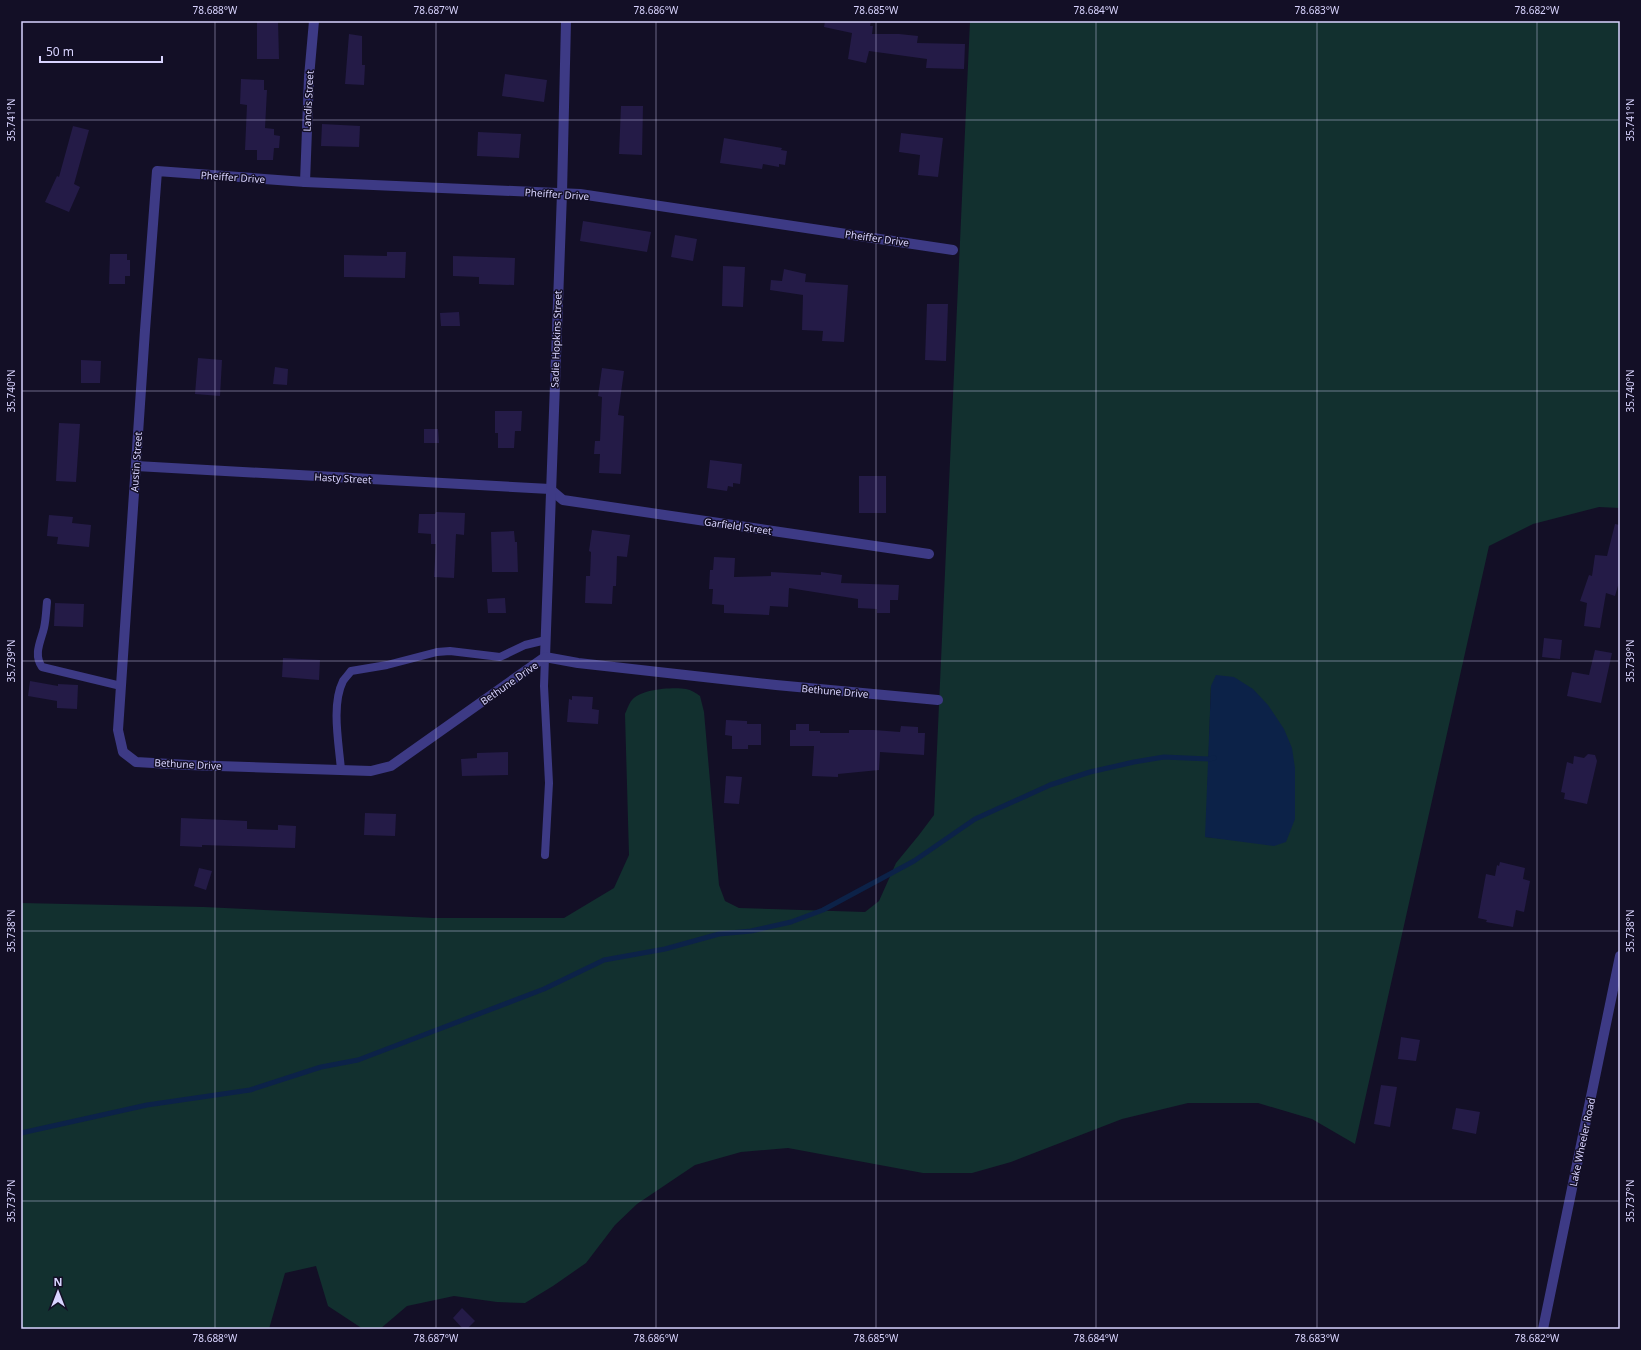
<svg xmlns="http://www.w3.org/2000/svg" width="1641" height="1350" font-family="'Noto Sans',sans-serif">
	<style>
		.green { fill: #12302f; fill-rule: evenodd }
		.water { fill: #0c2248 }
		.lines { fill: none; stroke-linecap: round; stroke-linejoin: round }
		.stream { stroke: #0c2248; stroke-width: 5 }
		.building { fill: #241b47 }
		.service { stroke: #3d3a85; stroke-width: 8 }
		.minor { stroke: #3d3a85; stroke-width: 10 }
		.tertiary { stroke: #3d3a85; stroke-width: 10 }
		.ticks { fill: none; stroke: #d9d4ff; stroke-width: 1; stroke-opacity: 0.45 }
		.labels { text-anchor: middle; stroke-width: 3; stroke-linejoin: round; paint-order: stroke }
		.street-label { font-size: 10px; fill: #d9d4ff; stroke: #130f26 }
		.neatline { fill: none; stroke: #d9d4ff; stroke-width: 1.5 }
		.ticks-label { font-size: 10px; text-anchor: middle; fill: #d9d4ff }
	</style>
	<rect width="100%" height="100%" fill="#130f26"/>
	<!-- green -->
	<path class="green" d="M 970,21 L 1620,21 L 1620,508 L 1599,507 L 1533,524 L 1489,546 L 1355,1144 L 1312,1119 L 1258,1103 L 1188,1103 L 1122,1119 L 1011,1162 L 972,1173 L 923,1173 L 788,1148 L 741,1152 L 695,1165 L 637,1204 L 615,1225 L 586,1263 L 553,1286 L 525,1303 L 497,1302 L 454,1296 L 407,1306 L 380,1329 L 363,1329 L 328,1306 L 316,1266 L 285,1273 L 269,1329 L 21,1329 L 21,903 L 204,907 L 434,918 L 564,918 L 614,888 L 629,855 L 625,714 C 627,710 629,703 632,700 C 641,689 673,687 686,689 C 691,690 696,693 700,696 L 704,712 L 719,885 L 725,901 L 739,908 L 865,912 L 879,901 L 896,863 L 919,835 L 934,815 ZM 1211,686 L 1237,840 L 1206,837 Z"/>
	<!-- water -->
	<path class="water" d="M 1216,675 L 1234,677 L 1253,689 L 1268,705 L 1284,729 L 1292,748 L 1295,768 L 1295,819 L 1286,842 L 1274,846 L 1205,837 L 1211,686 Z"/>
	<g class="lines">
		<!-- stream -->
		<path class="stream" d="M 21,1133 L 147,1105 L 250,1090 L 321,1067 L 358,1060 L 544,989 L 604,960 L 665,949 L 719,934 L 751,931 L 791,922 L 823,910 L 914,861 L 975,819 L 1050,785 L 1090,772 L 1134,762 L 1164,757 L 1209,759 L 1214,758"/>
	</g>
	<!-- building -->
	<g class="building">
		<path d="M 257,21 L 278,21 L 279,59 L 257,59 Z"/>
		<path d="M 825,21 L 871,21 L 870,26 L 873,26 L 872,34 L 899,34 L 918,36 L 917,43 L 965,44 L 964,69 L 926,68 L 927,59 L 869,51 L 866,63 L 848,59 L 852,33 L 824,27 Z"/>
		<path d="M 349,34 L 362,36 L 362,65 L 365,65 L 364,85 L 345,84 Z"/>
		<path d="M 505,74 L 547,80 L 544,102 L 502,96 Z"/>
		<path d="M 241,79 L 264,80 L 264,90 L 267,90 L 265,128 L 274,129 L 274,135 L 280,136 L 279,148 L 274,148 L 273,160 L 257,160 L 257,150 L 245,150 L 247,105 L 240,104 Z"/>
		<path d="M 621,106 L 643,106 L 642,155 L 619,154 Z"/>
		<path d="M 322,124 L 360,126 L 359,147 L 321,146 Z"/>
		<path d="M 73,126 L 89,130 L 74,184 L 80,187 L 69,212 L 45,202 L 57,176 L 59,177 Z"/>
		<path d="M 478,132 L 521,134 L 519,158 L 477,156 Z"/>
		<path d="M 901,133 L 943,138 L 938,177 L 918,175 L 920,155 L 899,152 Z"/>
		<path d="M 724,138 L 782,148 L 781,150 L 787,151 L 785,165 L 779,164 L 779,167 L 763,164 L 762,169 L 720,163 Z"/>
		<path d="M 583,221 L 651,232 L 647,252 L 580,241 Z"/>
		<path d="M 675,235 L 697,239 L 693,261 L 671,257 Z"/>
		<path d="M 387,252 L 406,252 L 405,278 L 344,277 L 344,255 L 387,256 Z"/>
		<path d="M 110,254 L 127,254 L 127,260 L 130,260 L 130,276 L 125,276 L 125,284 L 109,284 Z"/>
		<path d="M 453,256 L 515,258 L 514,285 L 479,284 L 479,277 L 453,276 Z"/>
		<path d="M 723,266 L 745,267 L 743,307 L 722,306 Z"/>
		<path d="M 784,269 L 806,274 L 805,282 L 848,285 L 844,342 L 822,341 L 823,331 L 802,330 L 803,295 L 770,290 L 771,280 L 782,281 Z"/>
		<path d="M 927,304 L 948,304 L 946,361 L 925,360 Z"/>
		<path d="M 459,312 L 460,326 L 441,326 L 440,313 Z"/>
		<path d="M 198,358 L 222,360 L 220,396 L 195,394 Z"/>
		<path d="M 81,360 L 101,361 L 100,383 L 81,383 Z"/>
		<path d="M 275,367 L 288,369 L 287,385 L 273,384 Z"/>
		<path d="M 602,368 L 624,371 L 618,415 L 624,416 L 621,474 L 599,473 L 600,454 L 594,454 L 595,441 L 600,441 L 602,397 L 598,396 Z"/>
		<path d="M 495,411 L 522,411 L 521,431 L 515,431 L 514,448 L 498,448 L 498,433 L 495,433 Z"/>
		<path d="M 59,423 L 80,424 L 76,482 L 56,481 Z"/>
		<path d="M 424,429 L 438,429 L 439,443 L 424,443 Z"/>
		<path d="M 710,460 L 742,464 L 740,484 L 733,483 L 733,487 L 728,486 L 727,491 L 707,488 Z"/>
		<rect x="859" y="476" width="27" height="37"/>
		<path d="M 436,512 L 465,513 L 464,535 L 456,534 L 454,578 L 434,577 L 436,544 L 431,544 L 431,534 L 418,533 L 419,514 L 435,514 Z"/>
		<path d="M 49,515 L 73,517 L 72,523 L 91,525 L 89,547 L 57,544 L 58,537 L 47,536 Z"/>
		<path d="M 1615,524 L 1620,525 L 1620,579 L 1615,596 L 1606,593 L 1600,628 L 1584,626 L 1587,603 L 1580,601 L 1589,575 L 1592,576 L 1595,555 L 1607,556 Z"/>
		<path d="M 592,530 L 630,535 L 627,557 L 617,556 L 616,586 L 613,586 L 612,604 L 585,603 L 586,576 L 590,576 L 591,552 L 589,551 Z"/>
		<path d="M 514,531 L 515,542 L 517,542 L 518,572 L 492,572 L 491,532 Z"/>
		<path d="M 714,557 L 735,558 L 734,577 L 771,576 L 771,572 L 821,575 L 821,572 L 842,575 L 841,583 L 899,585 L 898,600 L 890,600 L 890,613 L 877,613 L 877,609 L 858,608 L 858,599 L 789,588 L 788,607 L 770,606 L 769,615 L 724,613 L 724,605 L 712,604 L 713,589 L 709,589 L 710,570 L 713,570 Z"/>
		<path d="M 505,598 L 506,613 L 488,613 L 487,599 Z"/>
		<path d="M 55,603 L 84,604 L 83,627 L 54,626 Z"/>
		<path d="M 1544,638 L 1562,640 L 1560,659 L 1542,657 Z"/>
		<path d="M 1595,650 L 1612,653 L 1601,703 L 1567,696 L 1572,672 L 1589,675 Z"/>
		<path d="M 283,658 L 320,660 L 319,680 L 282,677 Z"/>
		<path d="M 30,681 L 58,686 L 58,684 L 78,685 L 77,709 L 57,708 L 57,701 L 28,696 Z"/>
		<path d="M 572,696 L 593,697 L 592,709 L 599,710 L 598,724 L 567,722 L 569,699 L 572,700 Z"/>
		<path d="M 726,720 L 747,721 L 747,724 L 761,724 L 761,745 L 748,745 L 748,749 L 732,749 L 732,736 L 725,735 Z"/>
		<path d="M 796,724 L 809,724 L 809,731 L 820,731 L 820,733 L 849,733 L 849,730 L 874,730 L 900,732 L 901,726 L 918,727 L 918,733 L 925,733 L 924,755 L 880,752 L 879,770 L 838,774 L 838,777 L 812,776 L 814,746 L 790,746 L 790,730 L 796,730 Z"/>
		<path d="M 508,752 L 508,775 L 462,776 L 461,759 L 477,758 L 477,753 Z"/>
		<path d="M 1588,754 L 1595,755 L 1597,761 L 1587,804 L 1564,799 L 1565,793 L 1561,792 L 1567,762 L 1573,764 L 1574,756 L 1584,758 Z"/>
		<path d="M 726,776 L 742,777 L 739,804 L 724,803 Z"/>
		<path d="M 365,813 L 396,814 L 395,836 L 364,835 Z"/>
		<path d="M 181,818 L 247,821 L 247,829 L 278,830 L 278,825 L 296,826 L 295,848 L 202,845 L 202,847 L 180,846 Z"/>
		<path d="M 1500,862 L 1525,868 L 1523,879 L 1530,881 L 1524,912 L 1516,910 L 1513,927 L 1486,922 L 1487,920 L 1478,918 L 1486,874 L 1495,876 L 1497,865 L 1499,866 Z"/>
		<path d="M 199,868 L 212,871 L 206,890 L 194,886 Z"/>
		<path d="M 1401,1037 L 1420,1040 L 1416,1061 L 1398,1059 Z"/>
		<path d="M 1381,1085 L 1397,1087 L 1390,1127 L 1374,1124 Z"/>
		<path d="M 1456,1108 L 1480,1112 L 1476,1134 L 1452,1129 Z"/>
		<path d="M 462,1308 L 475,1321 L 467,1329 L 463,1329 L 453,1318 Z"/>
	</g>
	<g class="lines">
		<!-- service -->
		<g class="service">
			<path d="M 47,602 C 46,611 46,619 44,628 C 41,641 33,654 42,667 L 121,686"/>
			<path d="M 341,770 C 339,744 331,705 343,681 C 345,678 349,674 351,671 L 387,665 L 437,652 L 450,651 L 500,657 L 525,645 L 546,640"/>
			<path d="M 545,855 L 549,783 L 544,686 L 545,657"/>
		</g>
		<!-- minor -->
		<g class="minor">
			<path d="M 305,182 L 309,77 L 314,21"/>
			<path d="M 136,466 L 550,489 L 563,500 L 929,554"/>
			<path d="M 545,657 L 562,193 L 566,21"/>
			<path d="M 938,700 L 776,685 L 578,663 L 545,657 L 391,766 L 371,771 L 188,765 L 136,762 L 123,752 L 118,730 L 145,330 L 157,171 L 305,182 L 580,194 L 953,250"/>
		</g>
		<!-- tertiary -->
		<path class="tertiary" d="M 1543,1329 L 1620,956"/>
	</g>
	<!-- ticks -->
	<path class="ticks" d="M 215,21 L 215,1329M 436,21 L 436,1329M 656,21 L 656,1329M 876,21 L 876,1329M 1096,21 L 1096,1329M 1317,21 L 1317,1329M 1537,21 L 1537,1329M 21,120 L 1620,120M 21,391 L 1620,391M 21,661 L 1620,661M 21,931 L 1620,931M 21,1201 L 1620,1201"/>
	<g class="labels">
		<!-- street labels -->
		<g class="street-label">
			<text transform="translate(308 101) rotate(-87)" y="4">Landis Street</text>
			<text transform="translate(233 177) rotate(4)" y="4">Pheiffer Drive</text>
			<text transform="translate(557 194) rotate(4)" y="4">Pheiffer Drive</text>
			<text transform="translate(877 238) rotate(8)" y="4">Pheiffer Drive</text>
			<text transform="translate(556 339) rotate(-88)" y="4">Sadie Hopkins Street</text>
			<text transform="translate(136 462) rotate(-86)" y="4">Austin Street</text>
			<text transform="translate(343 478) rotate(3)" y="4">Hasty Street</text>
			<text transform="translate(738 526) rotate(8)" y="4">Garfield Street</text>
			<text transform="translate(509 683) rotate(-35)" y="4">Bethune Drive</text>
			<text transform="translate(835 691) rotate(5)" y="4">Bethune Drive</text>
			<text transform="translate(188 764) rotate(3)" y="4">Bethune Drive</text>
			<text transform="translate(1582 1142) rotate(-78)" y="4">Lake Wheeler Road</text>
		</g>
	</g>
	<!-- border -->
	<rect width="1641" height="1350" fill="none" stroke="#130f26" stroke-width="44"/>
	<!-- north arrow -->
	<g transform="translate(58 1292)" stroke="#130f26" stroke-width="3" paint-order="stroke">
	<path d="M0-3L7 15L0 10L-7 15Z" fill="#d9d4ff"/>
	<text y="-6" font-size="11" font-weight="bold" text-anchor="middle" fill="#d9d4ff">N</text>
	</g>
	<!-- scale -->
	<path d="M40 56v6h122v-6" fill="none" stroke="#d9d4ff" stroke-width="2"/>
	<text x="46" y="56" font-size="12" fill="#d9d4ff" stroke="#130f26" stroke-width="3" paint-order="stroke">50 m</text>
	<rect x="22" y="22" width="1597" height="1306" class="neatline"/>
	<g class="ticks-label">
		<text x="215" y="14">78.688°W</text>
		<text x="436" y="14">78.687°W</text>
		<text x="656" y="14">78.686°W</text>
		<text x="876" y="14">78.685°W</text>
		<text x="1096" y="14">78.684°W</text>
		<text x="1317" y="14">78.683°W</text>
		<text x="1537" y="14">78.682°W</text>
		<text transform="translate(11 120) rotate(-90)" y="4">35.741°N</text>
		<text transform="translate(1630 120) rotate(-90)" y="4">35.741°N</text>
		<text transform="translate(11 391) rotate(-90)" y="4">35.740°N</text>
		<text transform="translate(1630 391) rotate(-90)" y="4">35.740°N</text>
		<text transform="translate(11 661) rotate(-90)" y="4">35.739°N</text>
		<text transform="translate(1630 661) rotate(-90)" y="4">35.739°N</text>
		<text transform="translate(11 931) rotate(-90)" y="4">35.738°N</text>
		<text transform="translate(1630 931) rotate(-90)" y="4">35.738°N</text>
		<text transform="translate(11 1201) rotate(-90)" y="4">35.737°N</text>
		<text transform="translate(1630 1201) rotate(-90)" y="4">35.737°N</text>
		<text x="215" y="1342">78.688°W</text>
		<text x="436" y="1342">78.687°W</text>
		<text x="656" y="1342">78.686°W</text>
		<text x="876" y="1342">78.685°W</text>
		<text x="1096" y="1342">78.684°W</text>
		<text x="1317" y="1342">78.683°W</text>
		<text x="1537" y="1342">78.682°W</text>
	</g>
</svg>
